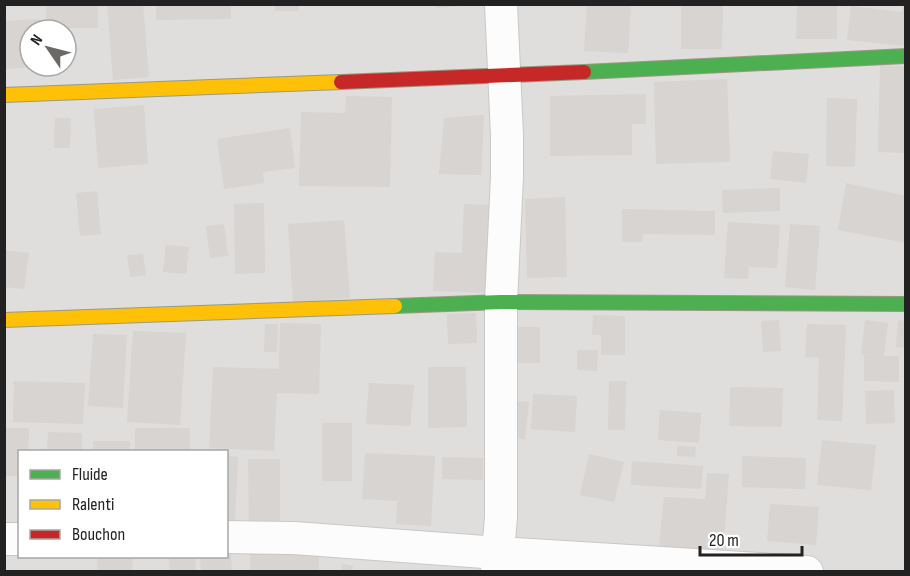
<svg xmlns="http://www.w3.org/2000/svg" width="910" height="576" font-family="'Sofia Sans Condensed',sans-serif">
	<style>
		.residential { fill: #dfdedc; fill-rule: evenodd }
		.building { fill: #d7d4d2 }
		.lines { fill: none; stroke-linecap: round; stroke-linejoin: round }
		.street-casing { stroke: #c9c8c7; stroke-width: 34 }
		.fast-casing { stroke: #999a82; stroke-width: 16 }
		.slow-casing { stroke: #999a82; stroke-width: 16 }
		.jam-casing { stroke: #999a82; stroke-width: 16 }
		.street { stroke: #fdfcfc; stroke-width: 32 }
		.fast { stroke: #4caf50; stroke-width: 14 }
		.slow { stroke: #ffc107; stroke-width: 14 }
		.jam { stroke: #c62828; stroke-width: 14 }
	</style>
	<rect width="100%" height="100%" fill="#f0eeeb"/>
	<!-- residential -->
	<path class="residential" d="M 5,5 L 905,5 L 905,571 L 5,571 ZM 30,30 L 66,30 L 66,66 L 30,66 ZM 20,452 L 226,452 L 226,556 L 20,556 Z"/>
	<!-- building -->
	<g class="building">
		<rect x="46" y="4" width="52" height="24"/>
		<path d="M 107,4 L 143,4 L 149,77 L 113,80 Z"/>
		<path d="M 156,4 L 231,4 L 231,19 L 156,20 Z"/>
		<path d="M 587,4 L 631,4 L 628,53 L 584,51 Z"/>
		<path d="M 681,4 L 723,4 L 722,49 L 681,49 Z"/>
		<path d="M 797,4 L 837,4 L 837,39 L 796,39 Z"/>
		<path d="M 903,4 L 906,4 L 906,46 L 847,40 L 851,6 L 902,12 Z"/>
		<rect x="275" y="5" width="24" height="6"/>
		<path d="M 436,5 L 461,5 L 461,6 L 436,8 Z"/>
		<path d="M 40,19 L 40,30 L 30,30 L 30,67 L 5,69 L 4,21 Z"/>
		<path d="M 880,65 L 906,66 L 906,153 L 878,152 Z"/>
		<path d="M 727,79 L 730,162 L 656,164 L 654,82 Z"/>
		<path d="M 646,94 L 646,124 L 632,124 L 632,155 L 550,156 L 550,96 Z"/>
		<path d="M 346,96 L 392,97 L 390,187 L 299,186 L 301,112 L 345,113 Z"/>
		<path d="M 827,98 L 857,99 L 855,167 L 826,166 Z"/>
		<path d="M 144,105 L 148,164 L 98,168 L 94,109 Z"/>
		<path d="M 484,115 L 481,175 L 439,174 L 444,118 Z"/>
		<path d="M 55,118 L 71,118 L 70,148 L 54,148 Z"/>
		<path d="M 290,128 L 295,168 L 263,172 L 264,183 L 224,189 L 217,139 Z"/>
		<path d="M 773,151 L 809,154 L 806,183 L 770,179 Z"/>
		<path d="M 846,183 L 906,196 L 906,243 L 838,230 Z"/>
		<path d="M 780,188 L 780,211 L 723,213 L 722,190 Z"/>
		<path d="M 97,191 L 101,234 L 80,236 L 76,193 Z"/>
		<path d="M 565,197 L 567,277 L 527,278 L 525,199 Z"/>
		<path d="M 264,203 L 265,273 L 235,274 L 234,204 Z"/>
		<path d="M 464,204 L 493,205 L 490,293 L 433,291 L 435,252 L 462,253 Z"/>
		<path d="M 622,209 L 715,211 L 715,235 L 643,234 L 642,242 L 622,242 Z"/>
		<path d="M 344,220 L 350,298 L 293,302 L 288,224 Z"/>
		<path d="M 728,222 L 780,225 L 777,268 L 749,267 L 748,279 L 724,278 Z"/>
		<path d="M 224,224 L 228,256 L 210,258 L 206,226 Z"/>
		<path d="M 790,224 L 820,226 L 815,290 L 785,287 Z"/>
		<path d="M 166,245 L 189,247 L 186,274 L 163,272 Z"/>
		<path d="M 4,250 L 29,253 L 24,289 L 4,287 Z"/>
		<path d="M 143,254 L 146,275 L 130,277 L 127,255 Z"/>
		<path d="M 476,313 L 477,343 L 448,344 L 447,314 Z"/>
		<path d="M 593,315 L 625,316 L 625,355 L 601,355 L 601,335 L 592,335 Z"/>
		<path d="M 779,320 L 781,351 L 763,352 L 761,321 Z"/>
		<path d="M 865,320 L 888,323 L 884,356 L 899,356 L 899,382 L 864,381 L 864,355 L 871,355 L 861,354 Z"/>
		<path d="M 898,320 L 906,321 L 906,348 L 896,347 Z"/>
		<path d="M 280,323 L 321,324 L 319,394 L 277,393 L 274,451 L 209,448 L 213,367 L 279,369 Z"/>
		<path d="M 265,324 L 278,324 L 277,352 L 264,352 Z"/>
		<path d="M 807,324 L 846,325 L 842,421 L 817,420 L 819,358 L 805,357 Z"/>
		<rect x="508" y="327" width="32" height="36"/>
		<path d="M 133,331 L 186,333 L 180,425 L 127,422 Z"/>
		<path d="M 93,334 L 127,335 L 123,408 L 88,406 Z"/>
		<path d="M 577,350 L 598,350 L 597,371 L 577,370 Z"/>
		<path d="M 428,367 L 466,367 L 467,427 L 428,428 Z"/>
		<path d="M 14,381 L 85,383 L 83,424 L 13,422 Z"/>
		<path d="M 609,381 L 626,381 L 625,430 L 608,430 Z"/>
		<path d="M 369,383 L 414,385 L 410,426 L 366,424 Z"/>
		<path d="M 730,387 L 783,388 L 782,427 L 729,426 Z"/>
		<path d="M 894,390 L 895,423 L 866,424 L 865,391 Z"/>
		<path d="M 533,394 L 577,396 L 575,432 L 531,429 Z"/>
		<path d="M 506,400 L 529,402 L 525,439 L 503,437 Z"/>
		<path d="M 660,410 L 701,413 L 699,443 L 658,440 Z"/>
		<rect x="322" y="423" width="30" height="58"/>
		<path d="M 6,428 L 29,428 L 28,452 L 20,452 L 20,476 L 4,476 Z"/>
		<rect x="135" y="428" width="55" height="24"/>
		<path d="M 48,432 L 82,433 L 82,452 L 47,452 Z"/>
		<path d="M 822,440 L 876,445 L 871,490 L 817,485 Z"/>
		<rect x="93" y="441" width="37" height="11"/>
		<path d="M 678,446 L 696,447 L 695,457 L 677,456 Z"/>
		<path d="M 365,453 L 435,456 L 431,526 L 396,524 L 397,501 L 362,499 Z"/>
		<path d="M 589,454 L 624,462 L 614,502 L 580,495 Z"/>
		<path d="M 226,456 L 238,457 L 235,524 L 226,524 Z"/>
		<path d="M 742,456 L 806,458 L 805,489 L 742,487 Z"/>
		<path d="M 442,457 L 483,458 L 483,480 L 442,479 Z"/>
		<path d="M 248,459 L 280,459 L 280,527 L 249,527 Z"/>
		<path d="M 632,461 L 703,466 L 701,489 L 631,485 Z"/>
		<path d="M 707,473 L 729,474 L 723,552 L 659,547 L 664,497 L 705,499 Z"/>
		<path d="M 770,504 L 819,507 L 816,545 L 767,541 Z"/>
		<path d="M 226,543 L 230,543 L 232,572 L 201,572 L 200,556 L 226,556 Z"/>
		<rect x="250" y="553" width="69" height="19"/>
		<path d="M 98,556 L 133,556 L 132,572 L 97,572 Z"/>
		<path d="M 169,556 L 195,556 L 196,572 L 170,572 Z"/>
		<path d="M 342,564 L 353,566 L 352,572 L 341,572 Z"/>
	</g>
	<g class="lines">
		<defs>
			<g id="street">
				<path d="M 226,537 L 294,538 L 498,553 L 501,517 L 501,302 L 507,177 L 507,135 L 501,4"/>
				<path d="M 4,539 L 20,539"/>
				<path d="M 497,572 L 498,553 L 807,572"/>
			</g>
			<g id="fast">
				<path d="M 584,72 L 906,56"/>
				<path d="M 395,306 L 501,302 L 906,304"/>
			</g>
			<g id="slow">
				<path d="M 4,95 L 341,82"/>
				<path d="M 4,320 L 395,306"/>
			</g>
			<path id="jam" d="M 341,82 L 584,72"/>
		</defs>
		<!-- street casing -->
		<use href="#street" class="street-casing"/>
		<!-- fast casing -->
		<use href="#fast" class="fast-casing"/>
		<!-- slow casing -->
		<use href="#slow" class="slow-casing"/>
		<!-- jam casing -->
		<use href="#jam" class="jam-casing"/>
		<!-- street -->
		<use href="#street" class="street"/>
		<!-- fast -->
		<use href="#fast" class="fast"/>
		<!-- slow -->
		<use href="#slow" class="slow"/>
		<!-- jam -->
		<use href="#jam" class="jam"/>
	</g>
	<!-- border -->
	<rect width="910" height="576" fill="none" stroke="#222222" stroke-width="12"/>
	<!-- legend -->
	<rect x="18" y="450" width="210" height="108" fill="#ffffff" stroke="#a7a7a7" stroke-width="1.5"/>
	<rect x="30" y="470" width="30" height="9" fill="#4caf50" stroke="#a7a7a7" stroke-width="1.5"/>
	<text x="72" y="480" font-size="18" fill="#222222">Fluide</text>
	<rect x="30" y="500" width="30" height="9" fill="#ffc107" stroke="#a7a7a7" stroke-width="1.5"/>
	<text x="72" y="510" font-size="18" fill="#222222">Ralenti</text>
	<rect x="30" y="530" width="30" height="9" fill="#c62828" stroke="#a7a7a7" stroke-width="1.5"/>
	<text x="72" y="540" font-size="18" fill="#222222">Bouchon</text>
	<!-- north arrow -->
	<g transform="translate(48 48) rotate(305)"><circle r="28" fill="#ffffff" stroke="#a7a7a7" stroke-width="1.5"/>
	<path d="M0-4.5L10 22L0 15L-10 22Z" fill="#6a6968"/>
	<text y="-9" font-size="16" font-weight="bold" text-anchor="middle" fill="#222222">N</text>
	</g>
	<!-- scale -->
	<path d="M700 546v9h102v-9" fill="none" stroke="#222222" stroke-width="3"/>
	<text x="709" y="546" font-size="18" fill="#222222" stroke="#ffffff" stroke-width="4.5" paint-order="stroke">20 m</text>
</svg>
